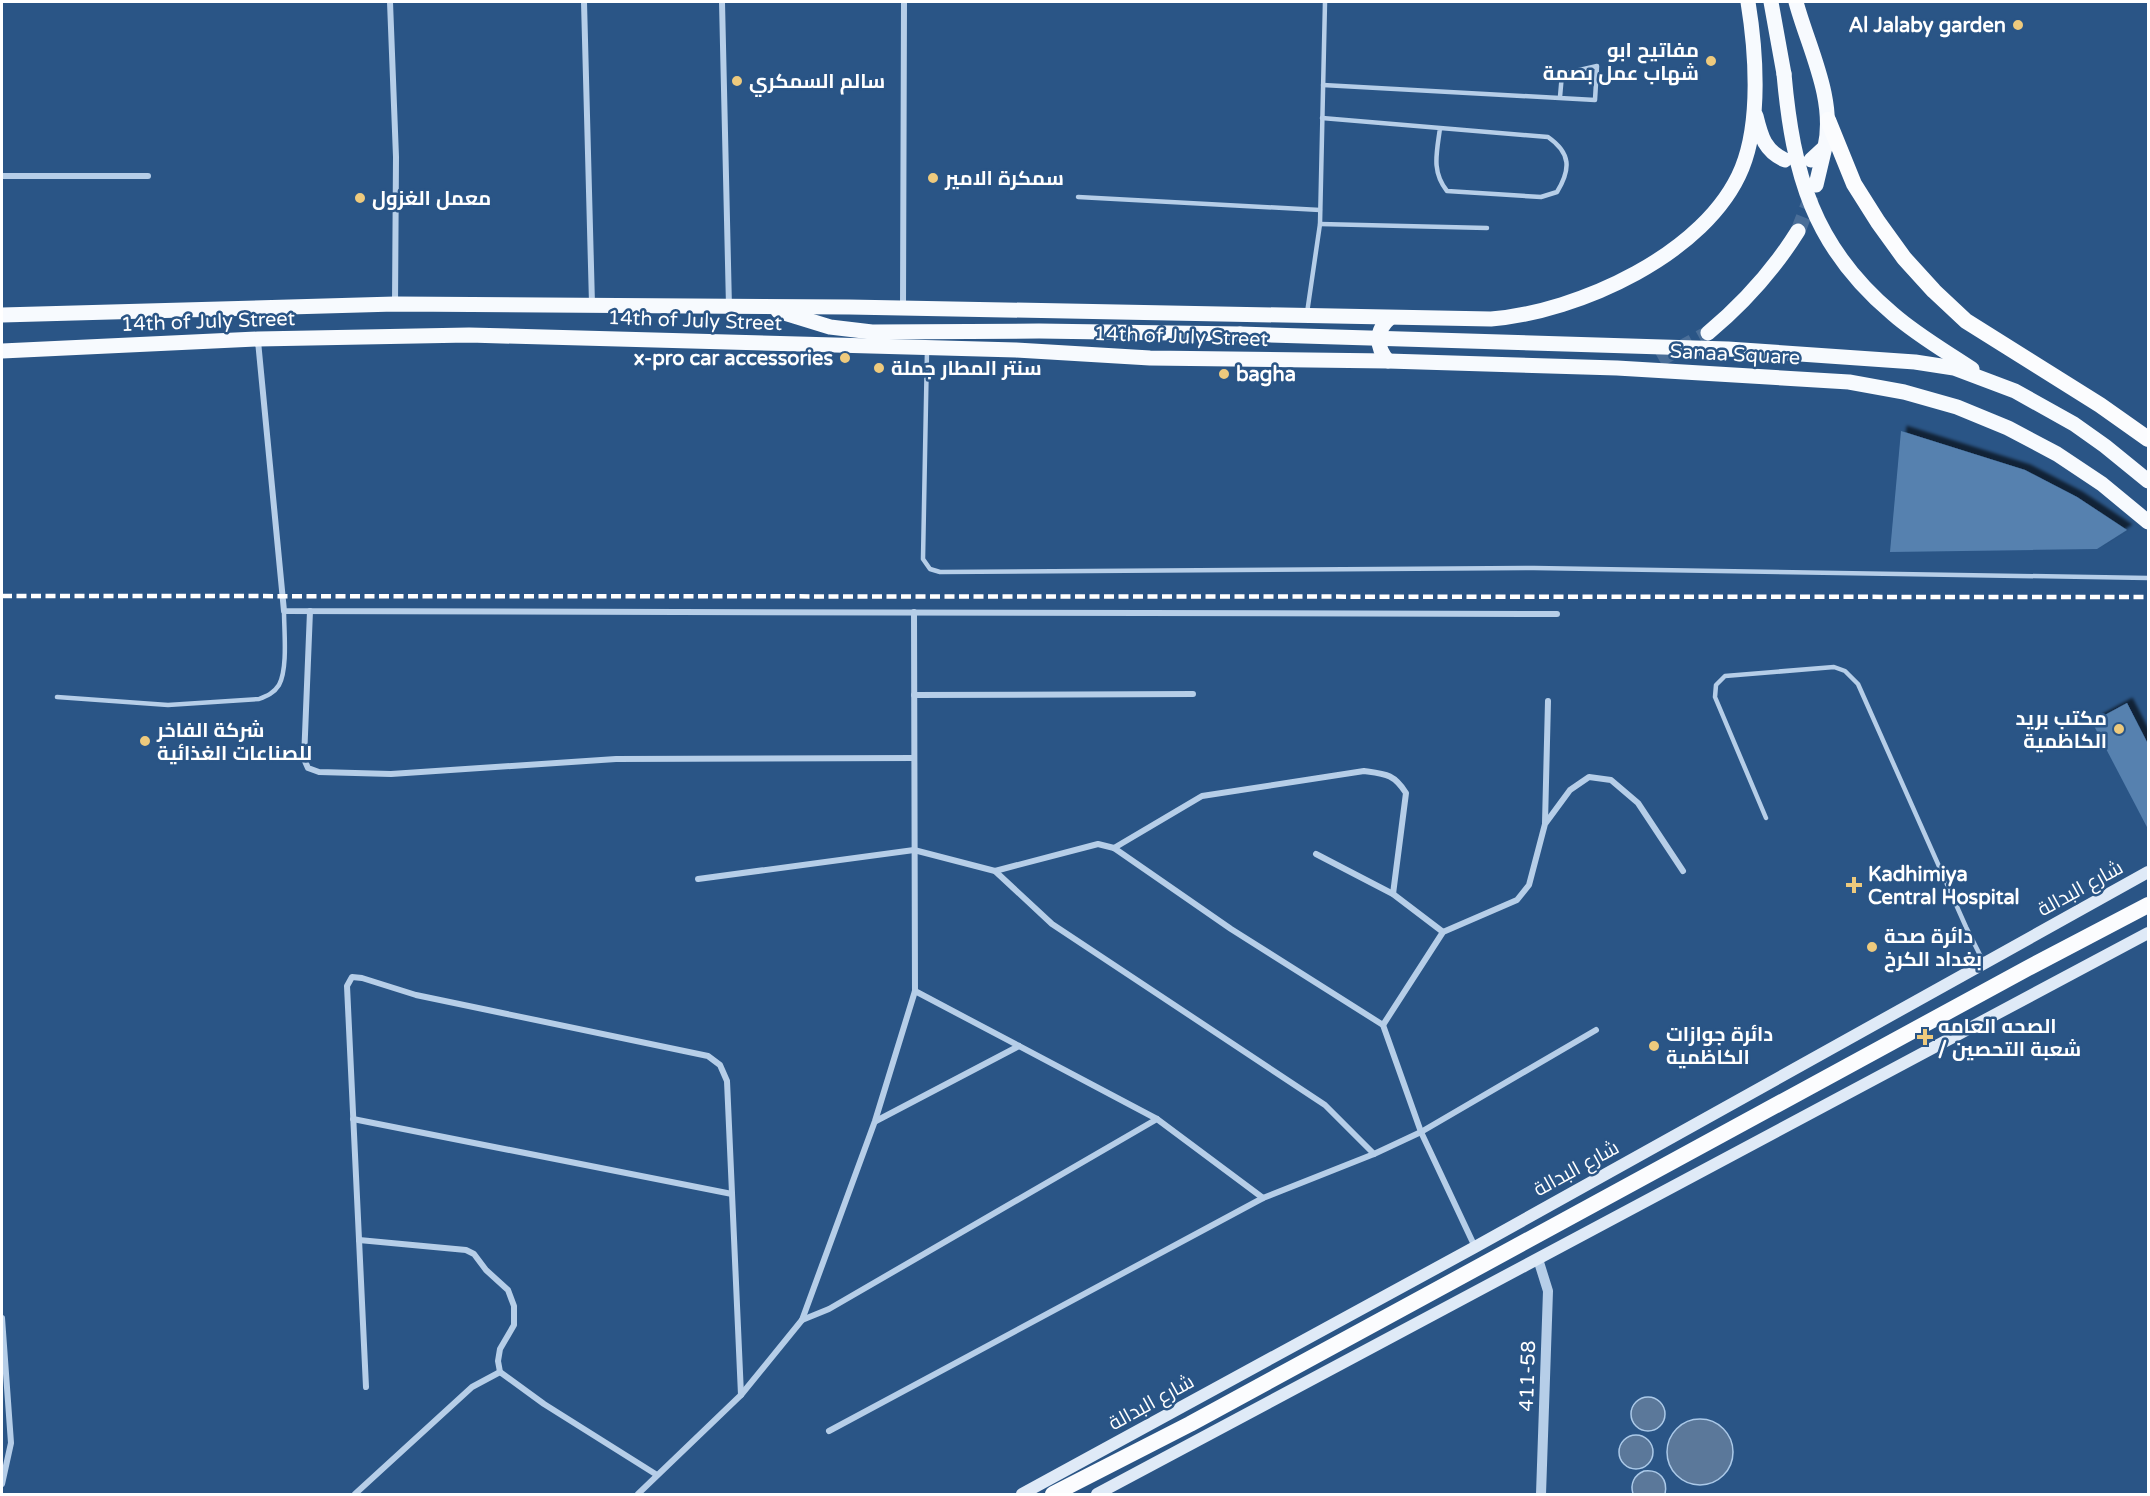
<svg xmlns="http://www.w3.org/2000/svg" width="2150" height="1496" font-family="'Varela Round',Cairo,sans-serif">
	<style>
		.water { fill: #5b789a; stroke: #abc9e8; stroke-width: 1.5 }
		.building { fill: #5681af; filter: url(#shadow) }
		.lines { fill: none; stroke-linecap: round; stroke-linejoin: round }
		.primary-tunnel { stroke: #4a6e98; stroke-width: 15; stroke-dasharray: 15 8; stroke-linecap: butt }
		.service { stroke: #b6cee8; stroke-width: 4.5 }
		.minor { stroke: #b6cee8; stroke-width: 6 }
		.tertiary { stroke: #b6cee8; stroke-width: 10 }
		.secondary { stroke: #dfeaf7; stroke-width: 12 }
		.primary { stroke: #f7fafe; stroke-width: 15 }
		.trunk { stroke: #fbfcfe; stroke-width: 16 }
		.rail { stroke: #fff; stroke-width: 4.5; stroke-dasharray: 10 4.5; stroke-linecap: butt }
		.primary-bridge { stroke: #f7fafe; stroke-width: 15 }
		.poi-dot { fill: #eeca7d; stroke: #2a5586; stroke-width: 2 }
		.labels { text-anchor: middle; stroke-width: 5; stroke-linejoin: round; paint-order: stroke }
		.poi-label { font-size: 20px; font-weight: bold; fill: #fff; stroke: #2a5586; text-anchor: start }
		.street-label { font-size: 20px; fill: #fff; stroke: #2a5586 }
	</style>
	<defs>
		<filter id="shadow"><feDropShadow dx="5.5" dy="-5.5" stdDeviation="1.5" flood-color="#0009"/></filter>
	</defs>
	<rect width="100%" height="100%" fill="#2a5586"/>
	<!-- water -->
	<g class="water">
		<circle cx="1648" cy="1414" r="17"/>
		<circle cx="1700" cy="1452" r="33"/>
		<circle cx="1636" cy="1452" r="17"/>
		<path d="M 1644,1471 C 1660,1469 1668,1480 1665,1494 L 1633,1494 C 1630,1484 1634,1475 1644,1471 Z"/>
	</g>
	<!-- building -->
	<g class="building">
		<path d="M 1901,431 L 2025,470 L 2077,497 L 2127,530 L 2097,549 L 1890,552 Z"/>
		<path d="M 2127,703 L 2148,744 L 2148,829 L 2092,722 Z"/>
	</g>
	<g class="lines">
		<!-- primary-tunnel -->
		<g class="primary-tunnel">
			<path d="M 1798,231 L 1813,192"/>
			<path d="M 1659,360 L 1708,333"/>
		</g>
		<!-- service -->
		<g class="service">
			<path d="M 1323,85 L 1595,100 L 1597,66 L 1562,74 L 1560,97"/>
			<path d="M 1322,118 L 1548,137 C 1571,153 1571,169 1557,192 L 1541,197 L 1447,191 C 1431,171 1437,152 1440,128"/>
			<path d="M 1078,197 L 1320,210"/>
			<path d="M 1320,224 L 1487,228"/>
			<path d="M 1307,313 L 1320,224 L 1325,2"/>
			<path d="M 927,350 L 923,559 L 930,569 L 940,572 L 1534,568 L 2148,578"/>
			<path d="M 57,697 L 168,705 L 259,699 C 267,696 274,693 279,685 C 288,668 284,631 284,611"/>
			<path d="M 1766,818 L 1715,697 L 1716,685 L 1725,676 L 1834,667 L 1845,671 L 1858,684 L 1966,927 L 1984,963"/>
		</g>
		<!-- minor -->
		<g class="minor">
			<path d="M 390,2 L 396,157 L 395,304"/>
			<path d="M 584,2 L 592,304"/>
			<path d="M 722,2 L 729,307"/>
			<path d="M 2,176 L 148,176"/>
			<path d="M 903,307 L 904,2"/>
			<path d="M 258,341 L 284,611 L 1557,614"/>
			<path d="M 310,611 L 304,759 L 308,768 L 319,772 L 391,774 L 616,759 L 914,758"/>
			<path d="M 914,695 L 1193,694"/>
			<path d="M 1545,823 L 1548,701"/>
			<path d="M 1114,848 L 1202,796 L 1364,771 C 1386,774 1394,774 1406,793 L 1393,894"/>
			<path d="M 1316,854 L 1393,894 L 1443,932"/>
			<path d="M 995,871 L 1098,844 L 1114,848 L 1231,929 L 1383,1025 L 1421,1132 L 1475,1247"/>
			<path d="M 698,879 L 914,850 L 995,871 L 1052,924 L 1325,1105 L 1374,1154"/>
			<path d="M 915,991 L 1157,1119 L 1263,1198"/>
			<path d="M 1383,1025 L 1443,932 L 1517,900 L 1529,885 L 1545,824 L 1570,790 L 1589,777 L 1611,780 L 1638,803 L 1683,871"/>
			<path d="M 353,1119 L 732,1194"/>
			<path d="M 876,1121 L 1019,1046"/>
			<path d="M 359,1240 L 466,1250 L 474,1254 L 486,1270 L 508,1290 L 514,1306 L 514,1325 L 500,1349 L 498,1361 L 500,1372 L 544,1404 L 657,1475"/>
			<path d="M 2,1318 L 11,1443 L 2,1484"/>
			<path d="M 802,1320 L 829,1309 L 1157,1119"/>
			<path d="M 366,1387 L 347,986 L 352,977 L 362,978 L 416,995 L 708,1056 L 720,1065 L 727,1081 L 741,1395"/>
			<path d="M 829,1431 L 1263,1198 L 1374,1154 L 1421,1132 L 1596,1030"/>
			<path d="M 355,1494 L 472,1387 L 500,1372"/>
			<path d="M 638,1494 L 741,1395 L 802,1320 L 875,1121 L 915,991 L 914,612"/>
		</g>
		<!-- tertiary -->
		<path class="tertiary" d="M 1538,1259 L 1548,1291 L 1541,1494"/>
		<!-- secondary -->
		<g class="secondary">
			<path d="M 1022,1494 L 1475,1247 L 2148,872"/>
			<path d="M 1097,1494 L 2148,933"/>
		</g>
		<!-- primary -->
		<g class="primary">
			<path d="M 1771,2 L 1784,74"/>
			<path d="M 1796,2 C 1808,47 1836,99 1825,147 L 1811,160"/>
			<path d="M 1756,116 C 1761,137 1765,151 1785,160"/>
			<path d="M 1816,185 L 1825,147"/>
			<path d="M 778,311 L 830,327 L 872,332 L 1039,331 L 1240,334"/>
			<path d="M 2,315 L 395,304 L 849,307 L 1491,319 C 1578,312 1707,254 1742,168 C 1761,121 1756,51 1748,2"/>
			<path d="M 1708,333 C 1744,303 1773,271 1798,231"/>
			<path d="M 2,351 L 258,339 L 469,335 L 1016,350 L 1150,358 L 1388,361 L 1617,368 L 1849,382 L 1904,392 L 1957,407 L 2008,428 L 2057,454 L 2102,484 L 2148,522"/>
			<path d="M 1388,361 C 1376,348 1375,330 1390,318"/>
		</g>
		<!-- trunk -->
		<g class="trunk">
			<path d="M 1828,120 L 1854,184 L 1878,222 L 1904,258 L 1934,291 L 1966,321 L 2100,405 L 2148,439"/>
			<path d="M 1053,1494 L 1190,1424 L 2028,968 L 2148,905"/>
		</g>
		<!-- rail -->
		<path class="rail" d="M 2,596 L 2148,597"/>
		<!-- primary-bridge -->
		<g class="primary-bridge">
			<path d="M 1784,74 C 1793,174 1813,247 1893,314 C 1917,335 1945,351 1972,369"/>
			<path d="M 1240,334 L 1728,349 L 1915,362 L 1954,368 L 2015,391 L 2074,424 L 2105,446 L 2148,481"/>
		</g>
	</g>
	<!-- markers -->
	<g class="poi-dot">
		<circle cx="2018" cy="25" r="6"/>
		<circle cx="1711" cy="61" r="6"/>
		<circle cx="737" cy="81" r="6"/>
		<circle cx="933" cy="178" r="6"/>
		<circle cx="360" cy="198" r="6"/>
		<circle cx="845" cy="358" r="6"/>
		<circle cx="879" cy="368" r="6"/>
		<circle cx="1224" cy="374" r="6"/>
		<circle cx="2119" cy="729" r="6"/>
		<circle cx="145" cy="741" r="6"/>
		<path d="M1851 876h6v6h6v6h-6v6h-6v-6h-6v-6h6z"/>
		<circle cx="1872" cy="947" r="6"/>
		<path d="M1922 1028h6v6h6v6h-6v6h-6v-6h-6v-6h6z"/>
		<circle cx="1654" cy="1046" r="6"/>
	</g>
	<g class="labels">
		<!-- poi labels -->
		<g class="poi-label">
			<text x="2006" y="32" text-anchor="end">Al Jalaby garden</text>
			<text x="1699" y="57" text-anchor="end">مفاتيح ابو<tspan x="1699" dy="23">شهاب عمل بصمة</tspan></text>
			<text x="749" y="88">سالم السمكري</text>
			<text x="945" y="185">سمكرة الامير</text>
			<text x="372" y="205">معمل الغزول</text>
			<text x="833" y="365" text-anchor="end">x-pro car accessories</text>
			<text x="891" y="375">سنتر المطار جملة</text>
			<text x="1236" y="381">bagha</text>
			<text x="2107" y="725" text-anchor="end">مكتب بريد<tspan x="2107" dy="23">الكاظمية</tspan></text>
			<text x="157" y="737">شركة الفاخر<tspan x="157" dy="23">للصناعات الغذائية</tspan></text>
			<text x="1868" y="881">Kadhimiya<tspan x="1868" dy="23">Central Hospital</tspan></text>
			<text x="1884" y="943">دائرة صحة<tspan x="1884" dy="23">بغداد الكرخ</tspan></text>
			<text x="1938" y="1033">الصحه العامه<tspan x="1938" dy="23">/ شعبة التحصين</tspan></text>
			<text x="1666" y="1041">دائرة جوازات<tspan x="1666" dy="23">الكاظمية</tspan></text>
		</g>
		<!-- street labels -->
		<g class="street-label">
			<text transform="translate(695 320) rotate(2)" y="7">14th of July Street</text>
			<text transform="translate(208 321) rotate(-2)" y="7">14th of July Street</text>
			<text transform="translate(1181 336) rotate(2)" y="7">14th of July Street</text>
			<text transform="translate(1735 354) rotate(3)" y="7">Sanaa Square</text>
			<text transform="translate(2080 888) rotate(-29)" y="7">شارع البدالة</text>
			<text transform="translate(1576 1168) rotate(-29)" y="7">شارع البدالة</text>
			<text transform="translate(1527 1376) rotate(-88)" y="7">411-58</text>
			<text transform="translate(1151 1402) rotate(-29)" y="7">شارع البدالة</text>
		</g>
	</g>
	<!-- border -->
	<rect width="2150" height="1496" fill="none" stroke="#ffffff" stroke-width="6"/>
</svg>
